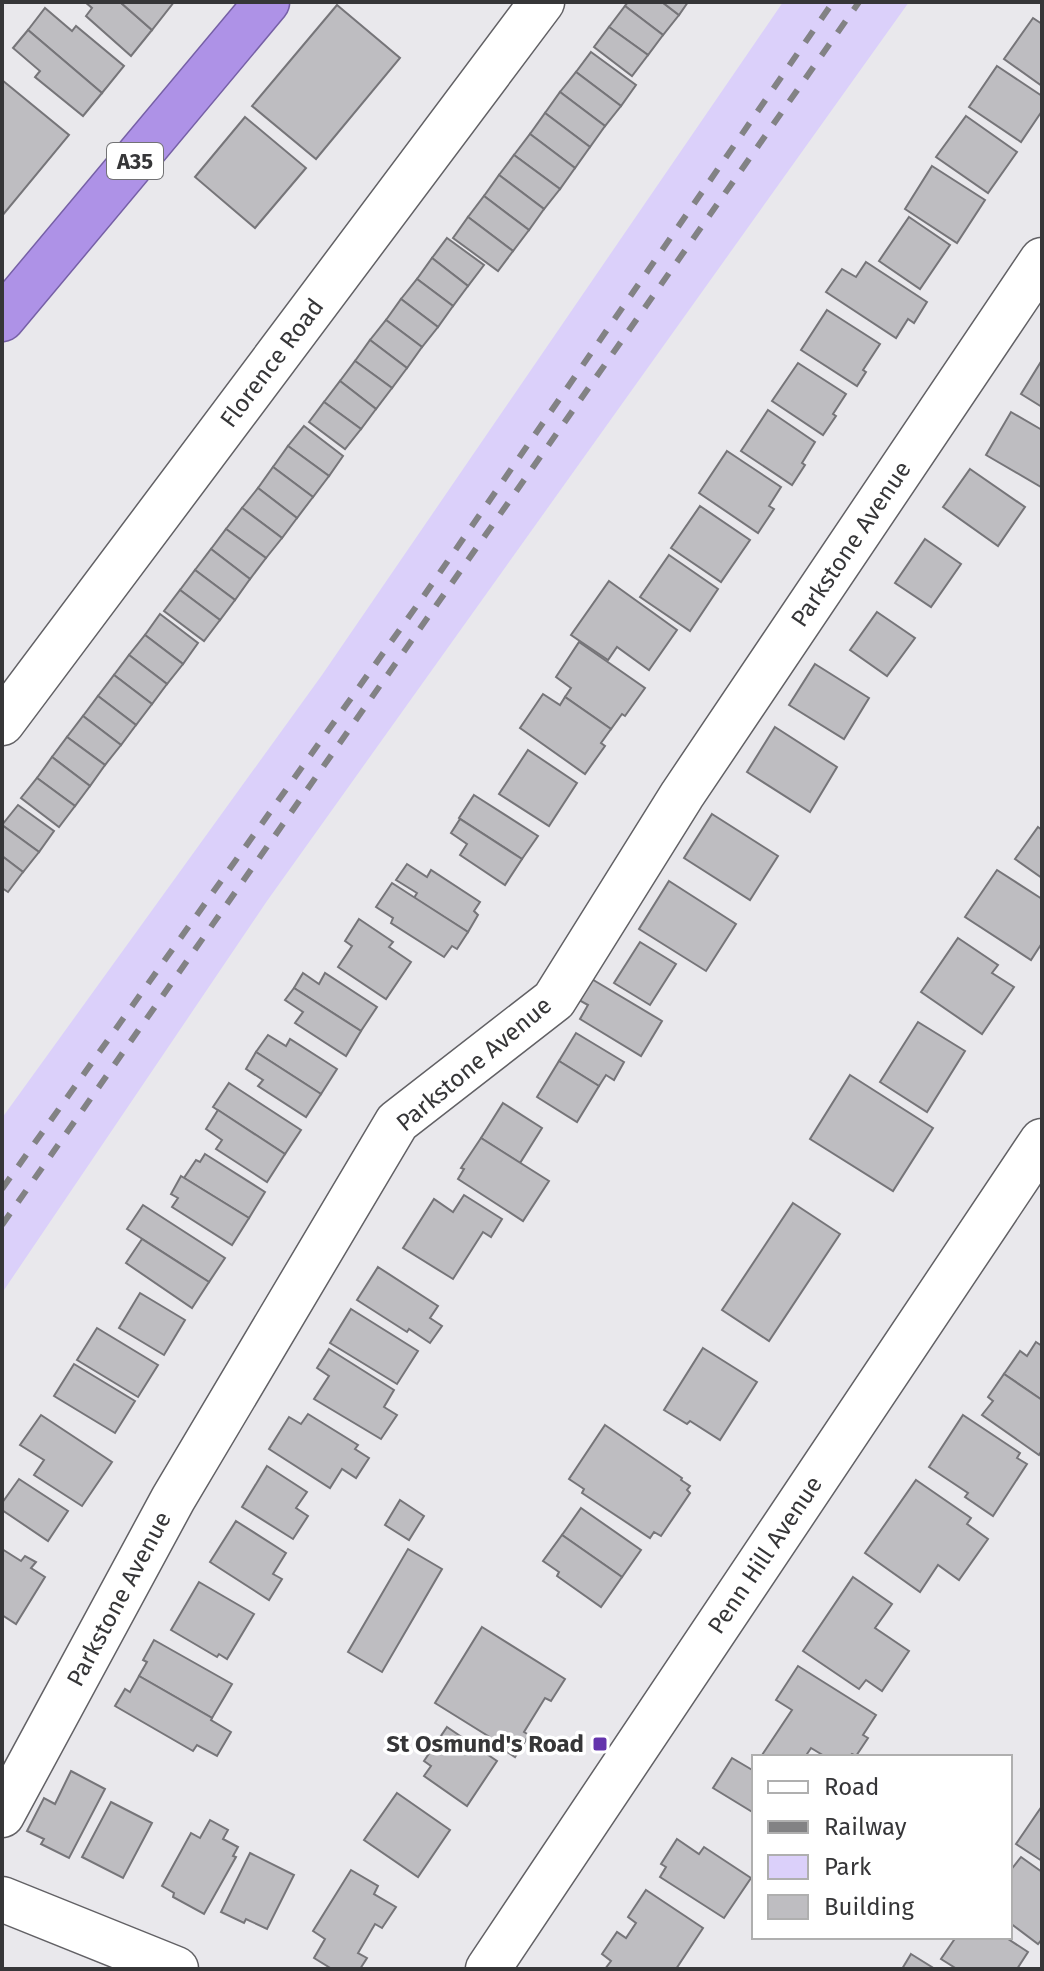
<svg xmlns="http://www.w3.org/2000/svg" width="1044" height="1971" font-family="'Fira Sans',sans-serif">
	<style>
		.green { fill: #dbd0fa }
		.building { fill: #bebdc1; stroke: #767579; stroke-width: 2 }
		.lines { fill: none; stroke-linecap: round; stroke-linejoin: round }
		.minor-casing { stroke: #626165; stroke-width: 47 }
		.tertiary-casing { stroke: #626165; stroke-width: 47 }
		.trunk-casing { stroke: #7660a6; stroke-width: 47 }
		.minor { stroke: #fff; stroke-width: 44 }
		.tertiary { stroke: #fff; stroke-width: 44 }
		.trunk { stroke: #ae92e7; stroke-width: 44 }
		.rail { stroke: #828284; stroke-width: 6; stroke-dasharray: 14 14; stroke-linecap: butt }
		.poi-dot { fill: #6434ac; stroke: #fff; stroke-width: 3 }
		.labels { text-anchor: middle; stroke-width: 7; stroke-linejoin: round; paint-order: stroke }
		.shield { fill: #fff; stroke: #727274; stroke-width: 2 }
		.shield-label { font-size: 22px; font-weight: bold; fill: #363638 }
		.street-label { font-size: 24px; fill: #363638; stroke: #fff }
		.poi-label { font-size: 24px; font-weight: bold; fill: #363638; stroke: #fff; text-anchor: end }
	</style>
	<rect width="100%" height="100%" fill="#e9e8ec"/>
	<!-- green -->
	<path class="green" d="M 783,2 L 909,2 L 267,901 L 2,1293 L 2,1118 L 322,675 Z"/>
	<!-- building -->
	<g class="building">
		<path d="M 85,2 L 120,2 L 152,30 L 131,56 L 86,16 L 92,8 Z"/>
		<path d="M 120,2 L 174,2 L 152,30 Z"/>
		<path d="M 628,2 L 662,2 L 679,15 L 663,35 L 625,6 Z"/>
		<path d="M 662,2 L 688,2 L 679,15 Z"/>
		<path d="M 337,5 L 400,58 L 316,159 L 252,106 Z"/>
		<path d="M 625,6 L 663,35 L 648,55 L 609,27 Z"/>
		<path d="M 45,8 L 72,31 L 76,26 L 124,66 L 102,93 L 28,30 Z"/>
		<path d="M 1033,18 L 1042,24 L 1042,86 L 1004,59 Z"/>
		<path d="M 609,27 L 648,55 L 632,76 L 594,47 Z"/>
		<path d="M 28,30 L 102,93 L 83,116 L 35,77 L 40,71 L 13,48 Z"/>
		<path d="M 591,52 L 636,85 L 621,106 L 576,72 Z"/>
		<path d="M 997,66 L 1042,96 L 1042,111 L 1021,142 L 969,107 Z"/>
		<path d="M 576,72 L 621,106 L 605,126 L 560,92 Z"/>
		<path d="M 2,80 L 69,135 L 2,216 Z"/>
		<path d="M 560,92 L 605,126 L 590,147 L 545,113 Z"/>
		<path d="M 545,113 L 590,147 L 575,168 L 530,134 Z"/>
		<path d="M 966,116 L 1017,152 L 988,193 L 936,157 Z"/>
		<path d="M 245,117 L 306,168 L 255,228 L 195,177 Z"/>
		<path d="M 530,134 L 575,168 L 560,189 L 514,155 Z"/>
		<path d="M 514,155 L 560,189 L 544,209 L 499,175 Z"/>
		<path d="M 932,166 L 985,200 L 957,243 L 905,209 Z"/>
		<path d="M 499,175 L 544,209 L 529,230 L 484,196 Z"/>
		<path d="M 484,196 L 529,230 L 513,251 L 468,217 Z"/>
		<path d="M 468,217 L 513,251 L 498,271 L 453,238 Z"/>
		<path d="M 909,217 L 950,245 L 920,289 L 879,261 Z"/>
		<path d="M 447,238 L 484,265 L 468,286 L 432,258 Z"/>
		<path d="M 432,258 L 468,286 L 453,306 L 417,279 Z"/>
		<path d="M 866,262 L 927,302 L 914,323 L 908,319 L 896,338 L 826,292 L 842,269 L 856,277 Z"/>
		<path d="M 417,279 L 453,306 L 438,327 L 401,299 Z"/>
		<path d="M 401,299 L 438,327 L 422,347 L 386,320 Z"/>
		<path d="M 827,310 L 880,344 L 863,370 L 866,372 L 857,386 L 801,350 Z"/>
		<path d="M 386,320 L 422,347 L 407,368 L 370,340 Z"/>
		<path d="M 370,340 L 407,368 L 392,388 L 355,361 Z"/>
		<path d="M 1042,360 L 1042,407 L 1021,394 Z"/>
		<path d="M 355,361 L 392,388 L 376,409 L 340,381 Z"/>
		<path d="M 798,363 L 846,394 L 833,414 L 836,416 L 823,435 L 772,401 Z"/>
		<path d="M 340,381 L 376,409 L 361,429 L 324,402 Z"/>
		<path d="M 324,402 L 361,429 L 345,449 L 309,422 Z"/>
		<path d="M 768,410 L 815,442 L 802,463 L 805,465 L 792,485 L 741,451 Z"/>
		<path d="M 1011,412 L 1042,430 L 1041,487 L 986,455 Z"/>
		<path d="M 304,426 L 343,456 L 329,476 L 288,446 Z"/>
		<path d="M 288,446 L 329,476 L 313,497 L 273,467 Z"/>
		<path d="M 727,451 L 781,487 L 769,506 L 774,509 L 758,533 L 699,493 Z"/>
		<path d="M 273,467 L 313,497 L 297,518 L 258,488 Z"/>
		<path d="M 970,469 L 1025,507 L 998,546 L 943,507 Z"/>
		<path d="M 258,488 L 297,518 L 282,538 L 242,508 Z"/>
		<path d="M 700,506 L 750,540 L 721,582 L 671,548 Z"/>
		<path d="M 242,508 L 282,538 L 266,558 L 226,529 Z"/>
		<path d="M 226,529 L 266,558 L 250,579 L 211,549 Z"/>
		<path d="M 925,539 L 961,564 L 931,607 L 895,583 Z"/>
		<path d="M 211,549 L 250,579 L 235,600 L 195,570 Z"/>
		<path d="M 669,555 L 718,589 L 690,631 L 640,597 Z"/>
		<path d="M 195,570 L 235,600 L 220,620 L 180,590 Z"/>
		<path d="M 609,581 L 677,630 L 649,670 L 617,647 L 608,660 L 571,635 Z"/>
		<path d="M 180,590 L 220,620 L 204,641 L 164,611 Z"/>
		<path d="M 877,612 L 915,638 L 887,676 L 850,650 Z"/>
		<path d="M 160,614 L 198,643 L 183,664 L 145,635 Z"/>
		<path d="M 145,635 L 183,664 L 167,684 L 129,655 Z"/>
		<path d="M 579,642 L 645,688 L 625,716 L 622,714 L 611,729 L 565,697 L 571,688 L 556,677 Z"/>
		<path d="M 129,655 L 167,684 L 152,704 L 114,675 Z"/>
		<path d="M 815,664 L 869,698 L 844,739 L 789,705 Z"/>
		<path d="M 114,675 L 152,704 L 136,725 L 98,696 Z"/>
		<path d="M 543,694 L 560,705 L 565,697 L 611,729 L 601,743 L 605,746 L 585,774 L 520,728 Z"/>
		<path d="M 98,696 L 136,725 L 121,745 L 83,716 Z"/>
		<path d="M 83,716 L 121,745 L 105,765 L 67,737 Z"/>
		<path d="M 775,727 L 837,767 L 810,812 L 747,772 Z"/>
		<path d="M 67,737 L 105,765 L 90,786 L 52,757 Z"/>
		<path d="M 528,750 L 577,783 L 549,826 L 499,794 Z"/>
		<path d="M 52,757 L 90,786 L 75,806 L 37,778 Z"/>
		<path d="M 37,778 L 75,806 L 59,827 L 21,798 Z"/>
		<path d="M 474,795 L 538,836 L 522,859 L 459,818 Z"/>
		<path d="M 18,805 L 54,831 L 39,852 L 2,825 Z"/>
		<path d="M 712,814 L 778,856 L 750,900 L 684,858 Z"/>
		<path d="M 460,819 L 522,859 L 505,885 L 460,855 L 467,844 L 451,833 Z"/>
		<path d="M 2,825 L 39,852 L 23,872 L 2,856 Z"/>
		<path d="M 1038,827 L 1042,830 L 1042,878 L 1015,859 Z"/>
		<path d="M 2,856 L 23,872 L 8,892 L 2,888 Z"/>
		<path d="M 407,864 L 427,877 L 431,870 L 480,902 L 474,911 L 478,915 L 468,932 L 414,898 L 417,893 L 396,880 Z"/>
		<path d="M 997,870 L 1042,899 L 1042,943 L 1031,960 L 965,917 Z"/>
		<path d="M 669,881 L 736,924 L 706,971 L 639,929 Z"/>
		<path d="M 392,883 L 468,932 L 457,949 L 452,946 L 444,957 L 391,923 L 393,918 L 376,907 Z"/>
		<path d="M 359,919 L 393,942 L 389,947 L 411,962 L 386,999 L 338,967 L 352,946 L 345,941 Z"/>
		<path d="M 958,938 L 998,965 L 992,973 L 1014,987 L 982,1034 L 921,992 Z"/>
		<path d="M 640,942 L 676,964 L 650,1005 L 614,983 Z"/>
		<path d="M 303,973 L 319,984 L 325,973 L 377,1007 L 361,1031 L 294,988 Z"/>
		<path d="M 590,978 L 662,1021 L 641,1056 L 580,1019 L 588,1005 L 577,999 Z"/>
		<path d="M 294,988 L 361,1031 L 346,1056 L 295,1023 L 303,1012 L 285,1000 Z"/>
		<path d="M 918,1022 L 965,1051 L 927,1112 L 880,1082 Z"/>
		<path d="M 576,1033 L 624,1062 L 614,1080 L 606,1075 L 599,1086 L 559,1061 Z"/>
		<path d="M 268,1035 L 286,1046 L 290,1039 L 337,1069 L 321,1094 L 256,1052 Z"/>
		<path d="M 256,1052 L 321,1094 L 306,1117 L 258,1086 L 263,1080 L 246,1069 Z"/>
		<path d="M 559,1061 L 599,1086 L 577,1122 L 537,1097 Z"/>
		<path d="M 850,1075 L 933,1128 L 893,1191 L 810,1139 Z"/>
		<path d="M 229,1083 L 301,1130 L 285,1154 L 213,1107 Z"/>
		<path d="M 503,1103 L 542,1128 L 520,1163 L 481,1138 Z"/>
		<path d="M 218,1110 L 285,1154 L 267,1182 L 216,1149 L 222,1140 L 206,1129 Z"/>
		<path d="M 481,1138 L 549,1181 L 523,1221 L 458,1179 L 464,1169 L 461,1168 Z"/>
		<path d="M 205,1154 L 265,1192 L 249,1218 L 184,1178 L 196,1160 L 200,1162 Z"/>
		<path d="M 181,1176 L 249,1218 L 232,1245 L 172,1207 L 178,1198 L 171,1194 Z"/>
		<path d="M 464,1195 L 502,1219 L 491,1237 L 483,1232 L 453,1279 L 403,1248 L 434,1199 L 453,1212 Z"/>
		<path d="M 793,1203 L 840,1234 L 769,1341 L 722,1310 Z"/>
		<path d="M 143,1205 L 225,1258 L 209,1282 L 127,1229 Z"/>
		<path d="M 142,1239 L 209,1282 L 192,1308 L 126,1263 Z"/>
		<path d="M 378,1267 L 438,1306 L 430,1318 L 442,1326 L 430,1343 L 409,1329 L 407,1332 L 357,1300 Z"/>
		<path d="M 140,1293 L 185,1320 L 164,1355 L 119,1328 Z"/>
		<path d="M 351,1309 L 418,1351 L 397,1384 L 330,1343 Z"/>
		<path d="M 97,1328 L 158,1365 L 138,1397 L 77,1360 Z"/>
		<path d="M 1036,1342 L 1042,1346 L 1042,1400 L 1004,1374 L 1020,1351 L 1027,1356 Z"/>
		<path d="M 703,1348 L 757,1382 L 720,1440 L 690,1421 L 687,1424 L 664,1410 Z"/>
		<path d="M 329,1349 L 394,1390 L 384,1407 L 397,1415 L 381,1439 L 314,1399 L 329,1376 L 317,1368 Z"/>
		<path d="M 74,1364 L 135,1401 L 115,1433 L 54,1396 Z"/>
		<path d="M 1004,1374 L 1042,1400 L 1042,1450 L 1039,1455 L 982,1415 L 993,1401 L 988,1397 Z"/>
		<path d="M 308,1414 L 358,1445 L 355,1449 L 369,1458 L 356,1478 L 342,1469 L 330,1488 L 269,1449 L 289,1417 L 301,1424 Z"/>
		<path d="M 41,1415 L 112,1462 L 82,1506 L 34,1475 L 44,1460 L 20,1445 Z"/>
		<path d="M 963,1415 L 1020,1453 L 1017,1458 L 1027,1464 L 993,1516 L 965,1497 L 968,1493 L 929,1467 Z"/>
		<path d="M 605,1425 L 682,1478 L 681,1480 L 690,1486 L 687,1490 L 690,1493 L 661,1536 L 654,1532 L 650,1538 L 582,1493 L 584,1489 L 569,1479 Z"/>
		<path d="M 267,1466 L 307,1492 L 296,1508 L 308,1516 L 293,1539 L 242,1507 Z"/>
		<path d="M 19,1479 L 68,1511 L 48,1541 L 2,1510 L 2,1503 Z"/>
		<path d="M 916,1480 L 971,1518 L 967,1524 L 988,1539 L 959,1580 L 938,1565 L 920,1592 L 865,1553 Z"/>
		<path d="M 400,1500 L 424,1516 L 409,1540 L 385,1525 Z"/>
		<path d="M 581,1508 L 641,1550 L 622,1577 L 562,1535 Z"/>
		<path d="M 236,1521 L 286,1553 L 273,1574 L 282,1579 L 269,1600 L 210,1562 Z"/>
		<path d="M 562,1535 L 622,1577 L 601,1607 L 557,1576 L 559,1572 L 543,1561 Z"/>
		<path d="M 2,1549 L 21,1561 L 25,1556 L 36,1562 L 31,1568 L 45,1577 L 16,1624 L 2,1615 Z"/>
		<path d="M 408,1549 L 442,1569 L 382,1672 L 348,1652 Z"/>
		<path d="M 853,1577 L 892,1604 L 875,1628 L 909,1651 L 882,1691 L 866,1680 L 859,1689 L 803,1651 Z"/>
		<path d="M 199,1582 L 254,1614 L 227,1659 L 219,1654 L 217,1657 L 171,1630 Z"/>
		<path d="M 482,1627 L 565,1679 L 551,1701 L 545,1698 L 524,1732 L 529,1735 L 515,1757 L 485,1738 L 488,1736 L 435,1703 Z"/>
		<path d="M 154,1640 L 232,1684 L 212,1718 L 139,1676 L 147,1662 L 143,1660 Z"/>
		<path d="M 798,1666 L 876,1715 L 863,1735 L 868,1738 L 856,1756 L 852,1754 L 849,1757 L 826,1757 L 811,1748 L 805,1757 L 762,1755 L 792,1710 L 776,1700 Z"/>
		<path d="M 139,1676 L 212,1718 L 211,1720 L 231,1732 L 217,1756 L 197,1745 L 193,1751 L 115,1706 L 125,1689 L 130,1692 Z"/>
		<path d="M 447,1727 L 497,1761 L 467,1806 L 424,1776 L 431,1766 L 424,1761 Z"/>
		<path d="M 732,1758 L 754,1771 L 754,1813 L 713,1788 Z"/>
		<path d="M 71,1771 L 105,1789 L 69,1858 L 41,1844 L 44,1839 L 27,1831 L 44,1798 L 55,1804 Z"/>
		<path d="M 397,1793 L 450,1830 L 418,1877 L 364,1840 Z"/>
		<path d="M 111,1802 L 152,1823 L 123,1878 L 82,1857 Z"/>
		<path d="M 1042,1806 L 1042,1861 L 1016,1844 Z"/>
		<path d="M 210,1820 L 228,1830 L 223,1839 L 238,1847 L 233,1856 L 236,1857 L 204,1914 L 173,1897 L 174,1893 L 162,1886 L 191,1833 L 200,1838 Z"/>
		<path d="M 677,1839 L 699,1854 L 704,1847 L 751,1878 L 724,1918 L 660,1877 L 666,1867 L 661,1864 Z"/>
		<path d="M 250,1853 L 294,1875 L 267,1929 L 246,1919 L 244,1923 L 221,1912 Z"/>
		<path d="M 1021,1857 L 1042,1872 L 1042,1939 L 1038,1944 L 1010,1923 L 1010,1871 Z"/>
		<path d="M 351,1870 L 378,1886 L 374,1894 L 396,1907 L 382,1928 L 375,1924 L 358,1953 L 367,1958 L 360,1969 L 332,1969 L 314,1958 L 325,1939 L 313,1931 Z"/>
		<path d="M 646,1890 L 703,1928 L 676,1969 L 605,1969 L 611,1961 L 602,1954 L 617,1932 L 626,1938 L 636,1923 L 628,1917 Z"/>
		<path d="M 956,1937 L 1005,1937 L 1028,1952 L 1017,1969 L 957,1969 L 941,1959 Z"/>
		<path d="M 911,1954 L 935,1969 L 902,1969 Z"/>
	</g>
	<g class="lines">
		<defs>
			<g id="minor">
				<path d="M 2,723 L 542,2"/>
				<path d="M 2,1815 L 173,1499 L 397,1122 L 554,1000 L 682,795 L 1042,260"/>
			</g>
			<g id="tertiary">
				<path d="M 2,1899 L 176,1969"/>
				<path d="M 488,1969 L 1042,1141"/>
			</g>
			<path id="trunk" d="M 2,319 L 267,2"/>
		</defs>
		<!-- minor casing -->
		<use href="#minor" class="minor-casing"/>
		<!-- tertiary casing -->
		<use href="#tertiary" class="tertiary-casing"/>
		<!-- trunk casing -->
		<use href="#trunk" class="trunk-casing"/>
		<!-- minor -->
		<use href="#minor" class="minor"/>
		<!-- tertiary -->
		<use href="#tertiary" class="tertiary"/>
		<!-- trunk -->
		<use href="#trunk" class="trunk"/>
		<!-- rail -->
		<g class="rail">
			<path d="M 2,1189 L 423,597 L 833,2"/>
			<path d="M 2,1225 L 859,2"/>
		</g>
	</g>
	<!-- markers -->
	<rect class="poi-dot" x="592" y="1736" width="16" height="16" rx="4"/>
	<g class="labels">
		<!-- shield labels -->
		<rect class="shield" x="107" y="143" width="56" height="36" rx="6"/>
		<g class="shield-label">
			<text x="135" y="169">A35</text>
		</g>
		<!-- street labels -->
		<g class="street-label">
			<text transform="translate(272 363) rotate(-53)" y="8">Florence Road</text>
			<text transform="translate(851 544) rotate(-56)" y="8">Parkstone Avenue</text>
			<text transform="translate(474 1064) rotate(-40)" y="8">Parkstone Avenue</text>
			<text transform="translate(765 1555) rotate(-56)" y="8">Penn Hill Avenue</text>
			<text transform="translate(119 1599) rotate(-62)" y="8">Parkstone Avenue</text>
		</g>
		<!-- poi labels -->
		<g class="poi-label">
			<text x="584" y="1752">St Osmund's Road</text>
		</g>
	</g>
	<!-- border -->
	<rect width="1044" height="1971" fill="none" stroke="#363638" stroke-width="8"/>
	<!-- legend -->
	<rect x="752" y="1755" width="260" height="184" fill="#ffffff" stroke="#afafaf" stroke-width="2"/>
	<rect x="768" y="1781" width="40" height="12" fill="#ffffff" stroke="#afafaf" stroke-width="2"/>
	<text x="824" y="1795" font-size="24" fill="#363638">Road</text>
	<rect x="768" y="1821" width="40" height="12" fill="#828284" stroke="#afafaf" stroke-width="2"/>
	<text x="824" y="1835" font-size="24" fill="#363638">Railway</text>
	<rect x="768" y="1855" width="40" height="24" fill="#dbd0fa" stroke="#afafaf" stroke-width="2"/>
	<text x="824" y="1875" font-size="24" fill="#363638">Park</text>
	<rect x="768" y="1895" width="40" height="24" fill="#bebdc1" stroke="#afafaf" stroke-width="2"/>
	<text x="824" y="1915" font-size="24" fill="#363638">Building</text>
</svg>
